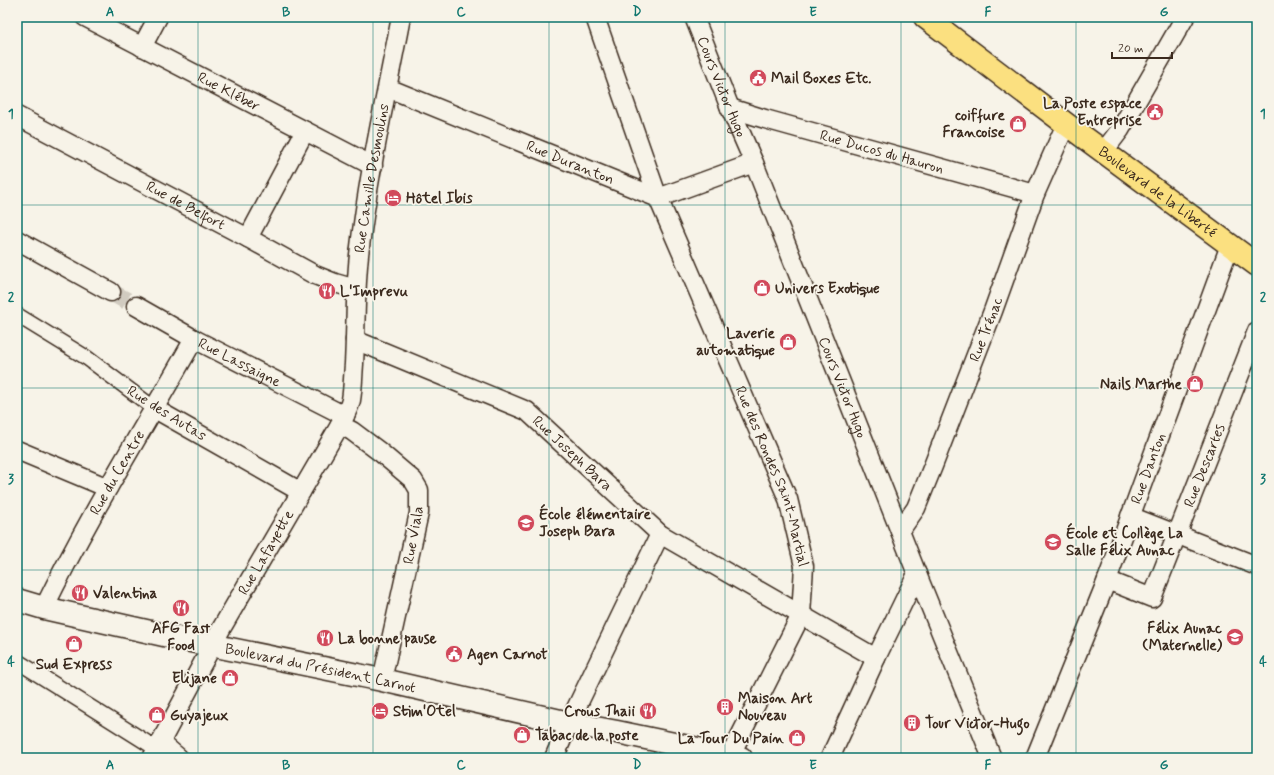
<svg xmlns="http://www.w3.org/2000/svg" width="1274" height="775" font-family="Mynerve,sans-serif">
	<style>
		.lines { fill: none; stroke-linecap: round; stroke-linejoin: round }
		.minor-tunnel { stroke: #d1cbc0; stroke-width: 18; stroke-dasharray: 18 9; stroke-linecap: butt }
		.pedestrian-casing { stroke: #3b2a1e; stroke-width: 17 }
		.minor-casing { stroke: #3b2a1e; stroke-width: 21 }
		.tertiary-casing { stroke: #3b2a1e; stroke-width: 25 }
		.primary-casing { stroke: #3b2a1e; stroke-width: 25 }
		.pedestrian { stroke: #f7f3e8; stroke-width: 14 }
		.minor { stroke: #f7f3e8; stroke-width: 18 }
		.tertiary { stroke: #f7f3e8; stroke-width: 22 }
		.primary { stroke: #fbe080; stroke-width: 22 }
		.grid { fill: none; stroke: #0f766e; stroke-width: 1; stroke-opacity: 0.55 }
		.labels { text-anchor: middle; stroke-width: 3.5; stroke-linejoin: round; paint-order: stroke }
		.poi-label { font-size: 15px; font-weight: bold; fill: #3b2a1e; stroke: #f7f3e8; text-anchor: start }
		.street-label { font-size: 15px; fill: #3b2a1e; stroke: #f7f3e8 }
		.neatline { fill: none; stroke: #0f766e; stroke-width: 1.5 }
		.grid-label { font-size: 13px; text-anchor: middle; font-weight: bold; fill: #0f766e }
	</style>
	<rect width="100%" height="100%" fill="#f7f3e8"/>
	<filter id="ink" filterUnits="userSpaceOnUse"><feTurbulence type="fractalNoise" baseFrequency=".025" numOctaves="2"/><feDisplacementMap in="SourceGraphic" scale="8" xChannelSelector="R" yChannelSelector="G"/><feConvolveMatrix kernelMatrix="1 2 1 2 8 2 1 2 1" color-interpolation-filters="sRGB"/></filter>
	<g filter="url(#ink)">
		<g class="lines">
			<!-- minor-tunnel -->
			<path class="minor-tunnel" d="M 111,292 L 136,306"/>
			<defs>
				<g id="pedestrian">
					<path d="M 17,315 L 87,358 L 155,409"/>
					<path d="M 17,661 L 157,749"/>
				</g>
				<g id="minor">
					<path id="s1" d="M 85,17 L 373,166"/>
					<path id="s2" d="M 595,17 L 658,198 L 788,499 L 804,566 L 801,615 L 730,756"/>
					<path id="s3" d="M 694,17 L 730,108 L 754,163 L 917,574 L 992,758"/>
					<path d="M 142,47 L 158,17"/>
					<path id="s4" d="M 388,88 L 658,198 L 754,163"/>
					<path id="s5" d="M 730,108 L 765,119 L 1035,194"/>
					<path id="s6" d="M 17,116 L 248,238 L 315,275 L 335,283 L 356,289"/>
					<path d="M 1104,151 L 1120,130 L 1185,17"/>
					<path d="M 248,238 L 305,131"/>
					<path d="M 17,240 L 111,292"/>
					<path id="s7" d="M 136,306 L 194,339 L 345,416"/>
					<path id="s8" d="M 355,340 L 527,411 L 660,534 L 876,658"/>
					<path d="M 155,409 L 301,492"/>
					<path d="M 340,425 L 352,431 L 380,452 L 413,480 L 419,490 L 419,513 L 382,680"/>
					<path d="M 17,450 L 108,488"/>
					<path d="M 1130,516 L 1257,566"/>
					<path id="s9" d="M 900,531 L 916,508 L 933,466 L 993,311 L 1035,194 L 1066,124"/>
					<path id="s10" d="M 1107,580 L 1152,598 L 1257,331"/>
					<path id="s11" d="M 44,608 C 89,515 144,428 194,339"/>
					<path d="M 160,742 L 179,758"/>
					<path id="s12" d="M 152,758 L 221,629 L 340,425 C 344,417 349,409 351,400 C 353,388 353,376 354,364 C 356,328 355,292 359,255 C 368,175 386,96 401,17"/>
					<path d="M 554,758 L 569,723 L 660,534"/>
					<path d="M 830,758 L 876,658 L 901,607 L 917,574"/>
					<path id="s13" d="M 1035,758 L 1107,580 L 1230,245"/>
				</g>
				<g id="tertiary">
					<path id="s14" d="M 17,600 L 44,608 L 186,640 L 382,680 L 569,723 L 617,732 L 741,758"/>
				</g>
				<g id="primary">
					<path id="s15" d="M 925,17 L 1066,124 L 1257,265"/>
				</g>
			</defs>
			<!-- pedestrian casing -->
			<use href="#pedestrian" class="pedestrian-casing"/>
			<!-- minor casing -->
			<use href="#minor" class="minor-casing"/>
			<!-- tertiary casing -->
			<use href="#tertiary" class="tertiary-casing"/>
			<!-- primary casing -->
			<use href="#primary" class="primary-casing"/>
			<!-- pedestrian -->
			<use href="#pedestrian" class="pedestrian"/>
			<!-- minor -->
			<use href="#minor" class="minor"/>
			<!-- tertiary -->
			<use href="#tertiary" class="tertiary"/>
			<!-- primary -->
			<use href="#primary" class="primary"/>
		</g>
	</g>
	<!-- grid -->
	<path class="grid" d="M 198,17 L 198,758M 373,17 L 373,758M 549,17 L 549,758M 725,17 L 725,758M 901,17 L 901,758M 1076,17 L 1076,758M 17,205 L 1257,205M 17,388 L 1257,388M 17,570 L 1257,570"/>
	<!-- icons -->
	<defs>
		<symbol id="civic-disc" viewBox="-11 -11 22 22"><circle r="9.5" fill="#d1495b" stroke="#f7f3e8"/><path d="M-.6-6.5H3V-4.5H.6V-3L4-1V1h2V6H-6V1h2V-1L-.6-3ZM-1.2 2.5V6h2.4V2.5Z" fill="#fff"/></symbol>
		<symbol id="shop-disc" viewBox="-11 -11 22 22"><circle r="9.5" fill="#d1495b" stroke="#f7f3e8"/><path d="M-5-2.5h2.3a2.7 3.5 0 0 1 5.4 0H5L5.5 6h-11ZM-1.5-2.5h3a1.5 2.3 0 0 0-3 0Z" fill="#fff"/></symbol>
		<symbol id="hotel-disc" viewBox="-11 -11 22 22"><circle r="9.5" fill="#d1495b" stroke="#f7f3e8"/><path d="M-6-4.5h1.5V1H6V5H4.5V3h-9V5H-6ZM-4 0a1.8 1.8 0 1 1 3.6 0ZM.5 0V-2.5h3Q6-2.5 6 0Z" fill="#fff"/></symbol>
		<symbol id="restaurant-disc" viewBox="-11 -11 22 22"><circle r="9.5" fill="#d1495b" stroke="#f7f3e8"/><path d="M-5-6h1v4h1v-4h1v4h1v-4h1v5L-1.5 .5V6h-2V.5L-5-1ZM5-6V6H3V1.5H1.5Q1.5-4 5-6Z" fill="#fff"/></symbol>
		<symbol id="school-disc" viewBox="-11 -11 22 22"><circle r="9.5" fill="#d1495b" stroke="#f7f3e8"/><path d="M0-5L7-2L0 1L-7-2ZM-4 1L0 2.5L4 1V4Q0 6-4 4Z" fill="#fff"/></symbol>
		<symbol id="building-disc" viewBox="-11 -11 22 22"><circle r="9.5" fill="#d1495b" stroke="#f7f3e8"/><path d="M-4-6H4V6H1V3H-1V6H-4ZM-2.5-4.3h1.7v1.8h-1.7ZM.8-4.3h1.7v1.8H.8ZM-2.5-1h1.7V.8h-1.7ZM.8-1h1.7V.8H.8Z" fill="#fff"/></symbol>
	</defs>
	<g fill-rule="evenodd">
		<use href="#civic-disc" x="748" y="68" width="20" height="20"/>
		<use href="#civic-disc" x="1145" y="102" width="20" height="20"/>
		<use href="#shop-disc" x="1008" y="114" width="20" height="20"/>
		<use href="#hotel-disc" x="383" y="188" width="20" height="20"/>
		<use href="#shop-disc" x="752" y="278" width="20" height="20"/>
		<use href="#restaurant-disc" x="317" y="281" width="20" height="20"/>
		<use href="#shop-disc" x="778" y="332" width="20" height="20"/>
		<use href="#shop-disc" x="1185" y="374" width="20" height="20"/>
		<use href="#school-disc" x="516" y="513" width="20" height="20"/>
		<use href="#school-disc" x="1043" y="532" width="20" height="20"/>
		<use href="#restaurant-disc" x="70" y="583" width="20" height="20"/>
		<use href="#restaurant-disc" x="171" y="598" width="20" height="20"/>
		<use href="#school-disc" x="1225" y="627" width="20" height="20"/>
		<use href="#restaurant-disc" x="315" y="628" width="20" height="20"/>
		<use href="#shop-disc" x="64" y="634" width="20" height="20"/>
		<use href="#civic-disc" x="444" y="644" width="20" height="20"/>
		<use href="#shop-disc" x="220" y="668" width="20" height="20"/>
		<use href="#building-disc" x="715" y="697" width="20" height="20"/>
		<use href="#hotel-disc" x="370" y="701" width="20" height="20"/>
		<use href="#restaurant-disc" x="638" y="701" width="20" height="20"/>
		<use href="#shop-disc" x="147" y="705" width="20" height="20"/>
		<use href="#building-disc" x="902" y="713" width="20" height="20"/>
		<use href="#shop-disc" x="512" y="725" width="20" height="20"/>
		<use href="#shop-disc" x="787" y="728" width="20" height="20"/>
	</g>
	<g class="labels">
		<!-- poi labels -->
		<g class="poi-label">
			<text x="771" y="83">Mail Boxes Etc.</text>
			<text x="1142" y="108" text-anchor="end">La Poste espace<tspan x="1142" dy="17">Entreprise</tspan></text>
			<text x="1005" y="120" text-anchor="end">coiffure<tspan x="1005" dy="17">Francoise</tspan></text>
			<text x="406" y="203">Hôtel Ibis</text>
			<text x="775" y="293">Univers Exotique</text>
			<text x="340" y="296">L'Imprevu</text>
			<text x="775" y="338" text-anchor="end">Laverie<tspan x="775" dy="17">automatique</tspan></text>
			<text x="1182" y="389" text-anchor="end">Nails Marthe</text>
			<text x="539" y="519">École élémentaire<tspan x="539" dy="17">Joseph Bara</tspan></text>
			<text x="1066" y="538">École et Collège La<tspan x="1066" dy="17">Salle Félix Aunac</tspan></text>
			<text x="93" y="598">Valentina</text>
			<text x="181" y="633" text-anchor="middle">AFG Fast<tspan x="181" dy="17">Food</tspan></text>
			<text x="1222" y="633" text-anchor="end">Félix Aunac<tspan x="1222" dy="17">(Maternelle)</tspan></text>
			<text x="338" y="643">La bonne pause</text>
			<text x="467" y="659">Agen Carnot</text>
			<text x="74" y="669" text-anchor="middle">Sud Express</text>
			<text x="217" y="683" text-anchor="end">Elijane</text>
			<text x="738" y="703">Maison Art<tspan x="738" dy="17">Nouveau</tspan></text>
			<text x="393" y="716">Stim'Otel</text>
			<text x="635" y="716" text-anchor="end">Crous Thaii</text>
			<text x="170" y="720">Guyajeux</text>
			<text x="925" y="728">Tour Victor-Hugo</text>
			<text x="535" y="740">Tabac de la poste</text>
			<text x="784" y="743" text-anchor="end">La Tour Du Pain</text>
		</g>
		<!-- street labels -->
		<g class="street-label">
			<text dy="5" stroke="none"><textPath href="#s3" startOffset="75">Cours Victor Hugo</textPath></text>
			<text dy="5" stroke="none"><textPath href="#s1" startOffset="162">Rue Kléber</textPath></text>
			<text dy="5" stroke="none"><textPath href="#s5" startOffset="158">Rue Ducos du Hauron</textPath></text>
			<text dy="5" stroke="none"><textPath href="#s4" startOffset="197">Rue Duranton</textPath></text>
			<text dy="5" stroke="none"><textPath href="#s12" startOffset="633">Rue Camille Desmoulins</textPath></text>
			<text dy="5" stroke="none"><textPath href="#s15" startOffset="291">Boulevard de la Liberté</textPath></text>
			<text dy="5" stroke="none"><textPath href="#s6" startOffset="191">Rue de Belfort</textPath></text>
			<text dy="5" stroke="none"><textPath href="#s9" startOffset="220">Rue Trénac</textPath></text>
			<text dy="5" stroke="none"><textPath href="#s7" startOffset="118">Rue Lassaigne</textPath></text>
			<text dy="5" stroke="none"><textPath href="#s3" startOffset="399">Cours Victor Hugo</textPath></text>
			<text transform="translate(167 413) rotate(32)" y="5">Rue des Autas</text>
			<text dy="5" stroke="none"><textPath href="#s8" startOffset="248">Rue Joseph Bara</textPath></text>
			<text dy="5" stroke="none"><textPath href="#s10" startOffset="191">Rue Descartes</textPath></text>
			<text dy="5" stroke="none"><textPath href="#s13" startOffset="311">Rue Danton</textPath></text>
			<text dy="5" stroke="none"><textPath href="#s11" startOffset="154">Rue du Centre</textPath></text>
			<text dy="5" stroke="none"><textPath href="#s2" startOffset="493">Rue des Rondes Saint-Martial</textPath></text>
			<text transform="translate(413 535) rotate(-80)" y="5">Rue Viala</text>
			<text dy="5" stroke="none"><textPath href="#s12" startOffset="235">Rue Lafayette</textPath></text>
			<text dy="5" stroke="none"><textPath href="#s14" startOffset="311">Boulevard du Président Carnot</textPath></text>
		</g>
	</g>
	<!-- margin -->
	<rect width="1274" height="775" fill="none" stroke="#f7f3e8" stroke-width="44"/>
	<!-- scale -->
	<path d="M1112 52v6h60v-6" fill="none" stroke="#3b2a1e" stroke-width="2"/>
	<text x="1118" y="52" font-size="12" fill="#3b2a1e" stroke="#f7f3e8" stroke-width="3" paint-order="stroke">20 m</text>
	<rect x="22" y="22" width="1230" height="731" class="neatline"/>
	<g class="grid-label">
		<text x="110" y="16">A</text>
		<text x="286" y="16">B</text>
		<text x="461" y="16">C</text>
		<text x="637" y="16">D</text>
		<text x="813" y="16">E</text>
		<text x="988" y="16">F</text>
		<text x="1164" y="16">G</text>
		<text x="11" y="118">1</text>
		<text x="1263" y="118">1</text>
		<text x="11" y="301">2</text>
		<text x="1263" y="301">2</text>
		<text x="11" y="483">3</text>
		<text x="1263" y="483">3</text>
		<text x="11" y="666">4</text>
		<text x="1263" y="666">4</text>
		<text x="110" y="769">A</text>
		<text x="286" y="769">B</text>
		<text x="461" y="769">C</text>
		<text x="637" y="769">D</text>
		<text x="813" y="769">E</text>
		<text x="988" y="769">F</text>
		<text x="1164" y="769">G</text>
	</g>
</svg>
